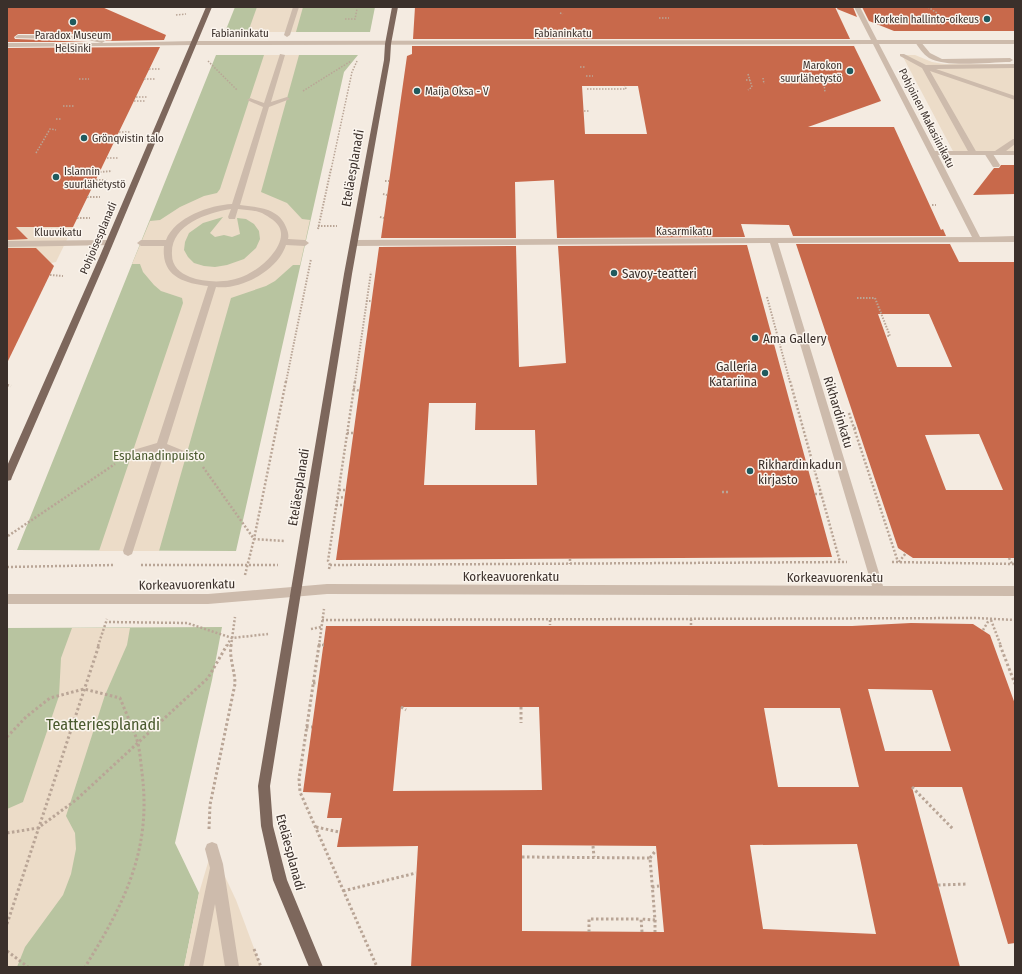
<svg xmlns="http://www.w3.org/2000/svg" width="1022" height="974" font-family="'Fira Sans Condensed',sans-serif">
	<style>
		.green { fill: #b8c4a0 }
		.plaza { fill: #ecdcc8; fill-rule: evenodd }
		.building { fill: #c8694b; fill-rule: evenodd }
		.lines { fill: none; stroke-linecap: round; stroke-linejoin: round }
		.path-far3 { stroke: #b9a596; stroke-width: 1.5; stroke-dasharray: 1.5 1.5; stroke-linecap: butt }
		.path-far2 { stroke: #b9a596; stroke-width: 2; stroke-dasharray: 1.5 1.5; stroke-linecap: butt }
		.path-far1 { stroke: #b9a596; stroke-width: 2.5; stroke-dasharray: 2 2; stroke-linecap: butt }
		.path { stroke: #b9a596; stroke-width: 3; stroke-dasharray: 2.5 2.5; stroke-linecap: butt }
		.service { fill: #cdbbac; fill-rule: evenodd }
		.pedestrian { fill: #cdbbac; fill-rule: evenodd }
		.minor { fill: #cdbbac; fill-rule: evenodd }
		.primary { fill: #7d675c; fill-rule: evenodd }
		.poi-dot { fill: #1f5a5e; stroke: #fbf5ee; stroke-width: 1.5 }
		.labels { text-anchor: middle; stroke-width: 3; stroke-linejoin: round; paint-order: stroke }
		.far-poi-label { font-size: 11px; fill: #3b302b; stroke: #fbf5ee; text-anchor: start }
		.far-street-label { font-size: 11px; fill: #3b302b; stroke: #fbf5ee }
		.street-label { font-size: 13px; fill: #3b302b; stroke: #fbf5ee }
		.poi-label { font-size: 13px; fill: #3b302b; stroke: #fbf5ee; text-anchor: start }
		.park-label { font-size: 13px; fill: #4a5a2e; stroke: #fbf5ee }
		.near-park-label { font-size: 16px; fill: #4a5a2e; stroke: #fbf5ee }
	</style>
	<rect width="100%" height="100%" fill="#f4ebe1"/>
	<!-- green -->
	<g class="green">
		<path d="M 235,7 L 375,7 L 370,32 L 225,32 Z"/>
		<path d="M 216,55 L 358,55 L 344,72 L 236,551 L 17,550 Z"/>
		<path d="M 222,627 L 212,680 L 175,843 L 199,893 L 184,967 L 7,967 L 7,628 Z"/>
	</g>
	<!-- plaza -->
	<g class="plaza">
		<path d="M 257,7 L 303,7 L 296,32 L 248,32 Z"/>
		<path d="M 264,55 L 299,55 L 261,192 L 287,203 L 302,219 L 310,220 L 300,265 L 293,265 L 275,281 L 266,286 L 231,298 L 159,551 L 99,551 L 183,303 L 182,298 L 161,291 L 154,285 L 143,272 L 140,264 L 132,264 L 150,221 L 160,220 L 180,207 L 204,196 L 217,193 L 220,189 ZM 223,217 L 210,233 L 215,237 L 224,235 L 232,237 L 240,234 L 237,218 L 246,219 L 254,224 L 259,231 L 260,239 L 256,248 L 244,259 L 227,265 L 215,267 L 204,266 L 194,263 L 188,257 L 184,250 L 185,242 L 189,233 L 203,223 Z"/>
		<path d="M 902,55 L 915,55 L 932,62 L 944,64 L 1015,64 L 1015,153 L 954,153 Z"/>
		<path d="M 7,227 L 73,227 L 56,262 L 51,263 L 7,263 Z"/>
		<path d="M 72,628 L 130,628 L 127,645 L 105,695 L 66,816 L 75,833 L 76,849 L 71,874 L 63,895 L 25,947 L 17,967 L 7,967 L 7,809 L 23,802 L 59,696 L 61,658 Z"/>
		<path d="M 212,849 L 236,900 L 261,967 L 184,967 L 199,893 Z"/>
	</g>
	<!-- building -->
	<g class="building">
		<path d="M 7,7 L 102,7 L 166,35 L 164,40 L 106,41 L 104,39 L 88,34 L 18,34 L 14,37 L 15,39 L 88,42 L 7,42 Z"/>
		<path d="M 415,7 L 835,7 L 850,39 L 413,39 Z"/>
		<path d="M 838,7 L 853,7 L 857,17 L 837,9 Z"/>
		<path d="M 862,7 L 1015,7 L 1015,31 L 894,31 L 869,21 Z"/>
		<path d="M 412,46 L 854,46 L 881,101 L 808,127 L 894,127 L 941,230 L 943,229 L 946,236 L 793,236 L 789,225 L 741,224 L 745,237 L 557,238 L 554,180 L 515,182 L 516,238 L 381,238 L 407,56 L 412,54 ZM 582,86 L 638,86 L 647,134 L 585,134 Z"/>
		<path d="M 160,47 L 73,227 L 16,227 L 28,239 L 7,240 L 7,48 Z"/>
		<path d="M 1001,165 L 1015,165 L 1015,194 L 973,195 L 994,168 L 999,168 Z"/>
		<path d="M 796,244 L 950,244 L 959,262 L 1015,262 L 1015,558 L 913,558 L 898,548 ZM 878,314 L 929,314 L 952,367 L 897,367 ZM 979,434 L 1003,490 L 946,490 L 925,435 Z"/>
		<path d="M 747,245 L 832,557 L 336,560 L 379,247 L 516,246 L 519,367 L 566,363 L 558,246 ZM 429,403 L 476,403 L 475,430 L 535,430 L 537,485 L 424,485 Z"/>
		<path d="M 7,248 L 36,248 L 54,266 L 7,363 Z"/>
		<path d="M 911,623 L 973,624 L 990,635 L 1015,704 L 1015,943 L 1008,944 L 962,787 L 912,787 L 960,967 L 411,967 L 418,846 L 337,847 L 342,818 L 327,818 L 331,793 L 303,792 L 326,626 L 852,626 ZM 868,689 L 932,690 L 951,751 L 885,751 ZM 401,707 L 539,707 L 542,790 L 393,791 ZM 764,708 L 840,708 L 859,787 L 778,787 ZM 857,844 L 876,934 L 763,929 L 750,845 ZM 522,845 L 656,846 L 664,932 L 522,931 Z"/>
	</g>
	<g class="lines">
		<!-- path-far3 -->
		<g class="path-far3">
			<path d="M 928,7 L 937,13"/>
			<path d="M 560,13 L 563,14"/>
			<path d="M 176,15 L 186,14"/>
			<path d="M 659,18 L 669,18"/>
			<path d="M 345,19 L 355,19 L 357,9"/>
			<path d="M 208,61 L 237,90"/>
			<path d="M 580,67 L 585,67"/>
			<path d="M 149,69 L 160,69"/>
			<path d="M 748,74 L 752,87 L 748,90"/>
			<path d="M 586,76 L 593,76"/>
			<path d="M 763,78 L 764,84"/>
			<path d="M 795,78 L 796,84"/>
			<path d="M 79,79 L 89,79"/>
			<path d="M 144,79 L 155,79"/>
			<path d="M 746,80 L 750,80"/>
			<path d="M 824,84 L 825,92"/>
			<path d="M 587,89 L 626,89 L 625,86"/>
			<path d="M 303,91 L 351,61"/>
			<path d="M 136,97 L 147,97"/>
			<path d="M 134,101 L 145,101"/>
			<path d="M 63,106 L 75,106"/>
			<path d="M 584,111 L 589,111"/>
			<path d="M 56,119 L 62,119"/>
			<path d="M 119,132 L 130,132"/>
			<path d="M 36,153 L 50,129 L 56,130"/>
			<path d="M 107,158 L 118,158"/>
			<path d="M 331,170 L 352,72 L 357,61"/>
		</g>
		<!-- path-far2 -->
		<g class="path-far2">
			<path d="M 100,172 L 112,171"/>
			<path d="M 96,180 L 108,180"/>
			<path d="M 385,181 L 389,181"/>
			<path d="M 383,194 L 387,195"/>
			<path d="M 87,197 L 100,197"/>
			<path d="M 932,205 L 936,205"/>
			<path d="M 380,217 L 384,218"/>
			<path d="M 77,218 L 90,218"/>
			<path d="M 318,226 L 337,226"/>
			<path d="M 318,229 L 331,169"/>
			<path d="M 50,275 L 63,276"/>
			<path d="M 767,297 L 790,382"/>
			<path d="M 857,298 L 875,298 L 890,336 L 886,336"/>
			<path d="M 366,301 L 371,301"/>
			<path d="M 286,382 L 311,259"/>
			<path d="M 355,382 L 371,272"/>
		</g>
		<!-- path-far1 -->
		<g class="path-far1">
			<path d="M 790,381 L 840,562"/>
			<path d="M 7,385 L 11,386"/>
			<path d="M 353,389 L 360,391"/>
			<path d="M 849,413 L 898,562"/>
			<path d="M 854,428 L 858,428"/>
			<path d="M 347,433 L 354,433"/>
			<path d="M 203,467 L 254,539 L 284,541"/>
			<path d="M 339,490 L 346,490"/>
			<path d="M 722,492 L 730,492"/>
			<path d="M 815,494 L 821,494"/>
			<path d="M 337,498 L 345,497"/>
			<path d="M 336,505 L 344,505"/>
			<path d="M 8,536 L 115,464"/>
			<path d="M 1009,558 L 1012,564"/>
			<path d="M 570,559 L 570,564"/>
			<path d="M 892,562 L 1015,564"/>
			<path d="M 899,562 L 906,553"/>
			<path d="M 141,565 L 278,565"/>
			<path d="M 330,565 L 847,562"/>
			<path d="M 7,567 L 114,565"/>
			<path d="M 329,569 L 330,565 L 328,561 L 355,381"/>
			<path d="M 245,575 L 254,539 L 286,381"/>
			<path d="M 691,619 L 691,625"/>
			<path d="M 322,620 L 976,618 L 1015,620"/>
			<path d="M 550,620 L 550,625"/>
			<path d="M 991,620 L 1001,646"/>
			<path d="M 109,622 L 187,623 L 232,638 L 268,634"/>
			<path d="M 311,629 L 321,627"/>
			<path d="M 983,630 L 989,620"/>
			<path d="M 318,645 L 324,645"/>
			<path d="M 98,646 L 107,619"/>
			<path d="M 227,646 L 230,640"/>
			<path d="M 231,646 L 235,617"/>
			<path d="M 319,646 L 324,609"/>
		</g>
		<!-- path -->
		<g class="path">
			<path d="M 318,645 L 324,645"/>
			<path d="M 319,645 L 299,779 L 300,792 L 377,967"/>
			<path d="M 1000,645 L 1015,684"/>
			<path d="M 313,683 L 318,683"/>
			<path d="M 401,707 L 406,710"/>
			<path d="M 521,707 L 521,723"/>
			<path d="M 306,727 L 312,727"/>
			<path d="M 7,737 L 26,717 L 50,698 L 84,689 L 120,698 C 126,713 133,728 138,743 C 140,753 141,764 142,773 C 152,850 124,904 85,967"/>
			<path d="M 912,787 L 953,829"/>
			<path d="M 316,827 L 339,832"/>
			<path d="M 209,829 L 210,805 L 235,684 C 235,671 229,658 231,645"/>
			<path d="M 7,833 L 38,828 L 76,800 L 208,678 L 227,645"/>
			<path d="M 593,846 L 594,857"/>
			<path d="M 522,857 L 650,858 L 655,920 L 641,919 L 642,932"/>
			<path d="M 650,858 L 656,850"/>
			<path d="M 938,885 L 968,884"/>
			<path d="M 652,887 L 659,886"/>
			<path d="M 343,891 L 416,873"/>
			<path d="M 655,920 L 655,932"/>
			<path d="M 7,924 L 99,645"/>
			<path d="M 589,932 L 589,919 L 641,919"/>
			<path d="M 254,949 L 261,967"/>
			<path d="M 7,951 L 28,967"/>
		</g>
		<!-- service -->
		<g class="service">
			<path d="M 916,41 L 920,41 L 930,53 L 942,59 L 1010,58 L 1013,60 L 1010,62 C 990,62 946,68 929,58 C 923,54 919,48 915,42 Z"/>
			<path d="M 985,151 L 991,151 L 1000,165 L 999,167 L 993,167 L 984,153 Z"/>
		</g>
		<!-- pedestrian -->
		<g class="pedestrian">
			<path d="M 293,7 L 299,7 L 290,35 L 287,37 L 284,35 Z"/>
			<path d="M 280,54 L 285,55 L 271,102 L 287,97 L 290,99 L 269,107 L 240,205 C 257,207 279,208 286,227 C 288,232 289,235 288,239 L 305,240 L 309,243 L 305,246 L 286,245 C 278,270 242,290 216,287 L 167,444 L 189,453 L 191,456 L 189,459 L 186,460 L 165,451 L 133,551 L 132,554 L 128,556 L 124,554 L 123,551 L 155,452 L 133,458 L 130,457 L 128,454 L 130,451 L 157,443 L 208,286 C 183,283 161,276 164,246 L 141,246 L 137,243 L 141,240 L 166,240 C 175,217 210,205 232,204 L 263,107 L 247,100 L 250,98 L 264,103 ZM 231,209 L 228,217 L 229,219 L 235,219 L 238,209 C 245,210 253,210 259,212 C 263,213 267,216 270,218 C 299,235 264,268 244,276 C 229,283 206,283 190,277 C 180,273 172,266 172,255 C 170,225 206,213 231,209 Z"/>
			<path d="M 900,54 L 904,54 L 926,65 L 1015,64 L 1015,68 L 936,69 L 1015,96 L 1015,100 L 930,71 L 977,153 L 976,155 L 970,155 L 969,153 L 922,68 L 900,56 Z"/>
			<path d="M 1013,139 L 1015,139 L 1015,144 L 1001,155 L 995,155 L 995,151 Z"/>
			<path d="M 109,240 L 112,241 L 112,245 L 7,247 L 7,241 Z"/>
			<path d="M 212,842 L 217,844 L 223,864 L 239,967 L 225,967 L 215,904 L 203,967 L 189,967 L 210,868 L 205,849 L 207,844 Z"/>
		</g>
		<!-- minor -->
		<path class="minor" d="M 854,7 L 860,7 L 877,40 L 1015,40 L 1015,44 L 879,44 L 935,151 L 1015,151 L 1015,155 L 938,155 L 980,237 L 1015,236 L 1015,242 L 778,243 L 883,586 L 1015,586 L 1015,596 L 327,594 L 208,604 L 7,604 L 7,594 L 208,594 L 327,584 L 872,586 L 770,243 L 354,246 L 350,243 L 354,240 L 972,237 L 873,44 L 194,45 L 7,47 L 7,43 L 102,43 L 88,40 L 16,38 L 15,37 L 18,35 L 88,36 L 104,40 L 105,41 L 102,43 L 194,41 L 871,40 Z"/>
		<!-- primary -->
		<g class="primary">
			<path d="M 206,7 L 212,7 L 107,258 L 12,477 L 11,480 L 7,481 L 7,466 L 99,258 Z"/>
			<path d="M 392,7 L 398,7 L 391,44 L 390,60 L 352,274 L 270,786 L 273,826 L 287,880 L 323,967 L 309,967 L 273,880 L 261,826 L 258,786 L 344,274 L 384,60 L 385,44 Z"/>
		</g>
	</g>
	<!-- markers -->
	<g class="poi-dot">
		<circle cx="987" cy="19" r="4"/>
		<circle cx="73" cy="22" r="4"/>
		<circle cx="850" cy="71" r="4"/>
		<circle cx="417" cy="91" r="4"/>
		<circle cx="84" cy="138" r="4"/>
		<circle cx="56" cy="177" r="4"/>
		<circle cx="614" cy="273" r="4"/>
		<circle cx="755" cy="338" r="4"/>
		<circle cx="765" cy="373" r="4"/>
		<circle cx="750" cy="471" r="4"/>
	</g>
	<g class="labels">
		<!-- far-poi labels -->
		<g class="far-poi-label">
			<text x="979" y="23" text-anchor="end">Korkein hallinto-oikeus</text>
			<text x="73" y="39" text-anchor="middle">Paradox Museum<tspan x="73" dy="13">Helsinki</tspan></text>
			<text x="842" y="69" text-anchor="end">Marokon<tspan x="842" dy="13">suurlähetystö</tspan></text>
			<text x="425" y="95">Maija Oksa - V</text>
			<text x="92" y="142">Grönqvistin talo</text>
			<text x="64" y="175">Islannin<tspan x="64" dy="13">suurlähetystö</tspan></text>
		</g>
		<!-- far-street labels -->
		<g class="far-street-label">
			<text x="240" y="37">Fabianinkatu</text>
			<text x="563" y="37">Fabianinkatu</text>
			<text transform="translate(927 118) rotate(63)" y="4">Pohjoinen Makasiinikatu</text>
			<text x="684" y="235">Kasarmikatu</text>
			<text x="58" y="236">Kluuvikatu</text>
			<text transform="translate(98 238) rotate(-67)" y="4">Pohjoisesplanadi</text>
		</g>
		<!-- street labels -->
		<g class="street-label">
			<text transform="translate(352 168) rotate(-80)" y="5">Eteläesplanadi</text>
			<text transform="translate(839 412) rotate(73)" y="5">Rikhardinkatu</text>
			<text transform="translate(298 487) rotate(-81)" y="5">Eteläesplanadi</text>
			<text x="511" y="581">Korkeavuorenkatu</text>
			<text x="835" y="582">Korkeavuorenkatu</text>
			<text transform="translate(187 584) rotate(-1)" y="5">Korkeavuorenkatu</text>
			<text transform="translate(291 852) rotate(75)" y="5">Eteläesplanadi</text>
		</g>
		<!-- poi labels -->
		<g class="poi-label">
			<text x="622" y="278">Savoy-teatteri</text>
			<text x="763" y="343">Ama Gallery</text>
			<text x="757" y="371" text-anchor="end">Galleria<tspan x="757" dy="15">Katariina</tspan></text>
			<text x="758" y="469">Rikhardinkadun<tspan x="758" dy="15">kirjasto</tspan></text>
		</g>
		<!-- park labels -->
		<g class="park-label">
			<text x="159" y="460">Esplanadinpuisto</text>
		</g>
		<!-- near-park labels -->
		<g class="near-park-label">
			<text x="103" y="730">Teatteriesplanadi</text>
		</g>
	</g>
	<!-- border -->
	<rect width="1022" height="974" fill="none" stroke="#3b302b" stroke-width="16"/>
</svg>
